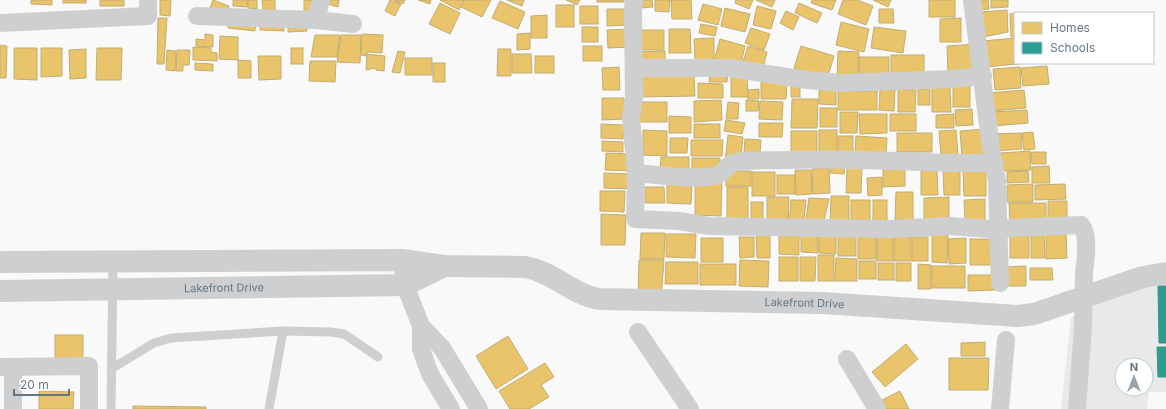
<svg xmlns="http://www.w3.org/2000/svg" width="1166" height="409" font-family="Inter,sans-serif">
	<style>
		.built { fill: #e8e9e9; fill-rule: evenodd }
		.homes { fill: #e9c46a; stroke: #c1ad72 }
		.schools { fill: #2a9d8f; stroke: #3c918b }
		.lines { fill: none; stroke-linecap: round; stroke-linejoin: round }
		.service { stroke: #cecfd0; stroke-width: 9 }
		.minor { stroke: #cecfd0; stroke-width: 18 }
		.tertiary { stroke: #cecfd0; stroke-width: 22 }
		.minor-bridge { stroke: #cecfd0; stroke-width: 18 }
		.labels { text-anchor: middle; stroke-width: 4; stroke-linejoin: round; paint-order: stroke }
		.street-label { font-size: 11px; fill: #657683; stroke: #fff }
	</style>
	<rect width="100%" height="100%" fill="#f9f9f9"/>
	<!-- built -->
	<path class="built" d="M 1166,281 L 1166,392 L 1149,392 L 1147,409 L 1061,409 L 1071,317 L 1111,297 ZM 1122,365 L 1146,365 L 1146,389 L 1122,389 Z"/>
	<!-- homes -->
	<g class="homes">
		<path d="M 31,0 L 52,0 L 52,5 L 31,4 Z"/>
		<rect x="63" y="0" width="23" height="3"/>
		<rect x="100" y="0" width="24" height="6"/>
		<path d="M 160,0 L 171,0 L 170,16 L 160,15 Z"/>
		<path d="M 213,0 L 229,6 L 222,24 L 206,18 Z"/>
		<path d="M 233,0 L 248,0 L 247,7 L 233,6 Z"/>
		<path d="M 248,0 L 257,0 L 257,9 L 248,8 Z"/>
		<path d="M 262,0 L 275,0 L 275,10 L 263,10 Z"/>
		<rect x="304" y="0" width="8" height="14"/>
		<path d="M 321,0 L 339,0 L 338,7 L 321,2 Z"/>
		<path d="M 390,0 L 401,4 L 395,16 L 385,11 Z"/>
		<path d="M 394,0 L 405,0 L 403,4 Z"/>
		<path d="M 418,0 L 431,0 L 430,4 Z"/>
		<path d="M 440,0 L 464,0 L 459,10 Z"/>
		<path d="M 465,0 L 491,0 L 482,17 L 461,7 Z"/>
		<path d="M 507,0 L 524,0 L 522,6 Z"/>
		<path d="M 566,0 L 580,0 L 577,5 Z"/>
		<rect x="597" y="0" width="27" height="2"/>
		<path d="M 640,0 L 652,0 L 653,7 L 641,8 Z"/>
		<path d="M 655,0 L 670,0 L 669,12 L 655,11 Z"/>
		<path d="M 671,0 L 691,0 L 692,19 L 672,19 Z"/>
		<path d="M 736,0 L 753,0 L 749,9 L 735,3 Z"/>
		<path d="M 756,0 L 775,0 L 772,7 Z"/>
		<path d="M 812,0 L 836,0 L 832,10 L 811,3 Z"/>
		<path d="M 843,0 L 857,0 L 873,6 L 866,25 L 838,14 Z"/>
		<path d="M 873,0 L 891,0 L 888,7 Z"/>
		<rect x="929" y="0" width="26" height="17"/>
		<path d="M 974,0 L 988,0 L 989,9 L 975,10 Z"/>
		<path d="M 991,0 L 1008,0 L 1008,7 L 991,8 Z"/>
		<path d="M 500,1 L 525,12 L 518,29 L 492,18 Z"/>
		<path d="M 440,3 L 460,13 L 450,34 L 429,24 Z"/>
		<path d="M 799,3 L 822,13 L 817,23 L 795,13 Z"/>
		<path d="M 703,4 L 722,9 L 718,25 L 698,20 Z"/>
		<rect x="556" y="5" width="18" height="22"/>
		<rect x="580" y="6" width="18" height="18"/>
		<path d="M 757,6 L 776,11 L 771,29 L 753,25 Z"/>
		<path d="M 725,8 L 750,14 L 745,32 L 721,26 Z"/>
		<path d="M 607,9 L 630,9 L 630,25 L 607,26 Z"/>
		<path d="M 879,9 L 893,9 L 894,23 L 879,23 Z"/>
		<path d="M 1007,10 L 1008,32 L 983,37 L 980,12 Z"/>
		<path d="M 786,11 L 799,17 L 793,30 L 780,23 Z"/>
		<path d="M 1015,13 L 1015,37 L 1011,37 L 1010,14 Z"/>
		<path d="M 229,14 L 256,17 L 255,31 L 228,28 Z"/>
		<path d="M 261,14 L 284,15 L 284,31 L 260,30 Z"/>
		<path d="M 547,15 L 547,38 L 531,38 L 531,16 Z"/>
		<path d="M 306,16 L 307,31 L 288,32 L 288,17 Z"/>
		<path d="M 158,18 L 167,18 L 164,64 L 157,64 Z"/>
		<path d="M 961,18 L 961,42 L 940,42 L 940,19 Z"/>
		<path d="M 841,22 L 869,29 L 864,52 L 836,45 Z"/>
		<path d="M 701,24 L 717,27 L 715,36 L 699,33 Z"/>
		<rect x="582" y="27" width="16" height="15"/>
		<path d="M 874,27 L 906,31 L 903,53 L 871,48 Z"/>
		<path d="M 751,28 L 770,34 L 764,50 L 745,43 Z"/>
		<path d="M 631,29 L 631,47 L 608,48 L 607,30 Z"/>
		<path d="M 669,29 L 690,29 L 691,53 L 669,53 Z"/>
		<path d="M 636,30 L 664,30 L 664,50 L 637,50 Z"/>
		<path d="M 530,33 L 530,49 L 517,50 L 517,34 Z"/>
		<path d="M 205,34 L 213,35 L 213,47 L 196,46 L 196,39 L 205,40 Z"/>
		<path d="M 362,34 L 383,35 L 382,53 L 367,52 L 366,56 L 361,55 Z"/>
		<path d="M 315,35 L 340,35 L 337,57 L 311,57 Z"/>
		<path d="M 341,35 L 361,35 L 360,63 L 337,62 Z"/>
		<path d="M 220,36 L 238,37 L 238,60 L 219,59 Z"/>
		<path d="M 714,38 L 714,60 L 695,60 L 694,39 Z"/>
		<path d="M 1015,38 L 1015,63 L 1028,63 L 985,67 L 983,41 Z"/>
		<path d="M 720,39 L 745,46 L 740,68 L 714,61 Z"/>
		<path d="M 976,44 L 977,73 L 948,75 L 947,46 Z"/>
		<path d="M 0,45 L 7,46 L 6,78 L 0,78 Z"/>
		<rect x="583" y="46" width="19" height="15"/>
		<path d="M 748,46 L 767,52 L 762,72 L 742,65 Z"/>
		<path d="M 801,46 L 834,56 L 827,79 L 794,68 Z"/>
		<path d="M 193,47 L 211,48 L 211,52 L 217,53 L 217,61 L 193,60 Z"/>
		<path d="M 14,48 L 37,48 L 37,80 L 14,79 Z"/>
		<path d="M 41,48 L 62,48 L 62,76 L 41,77 Z"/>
		<path d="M 97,48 L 122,48 L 121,80 L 96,80 Z"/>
		<rect x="291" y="48" width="12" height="16"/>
		<path d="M 86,49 L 86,78 L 70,79 L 69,50 Z"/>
		<path d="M 498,49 L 511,49 L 511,76 L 497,76 Z"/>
		<path d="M 167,50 L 176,51 L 175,71 L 166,70 Z"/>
		<path d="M 177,50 L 190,50 L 189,65 L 183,65 L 183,71 L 176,71 Z"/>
		<path d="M 398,51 L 405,52 L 400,73 L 392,72 Z"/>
		<path d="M 665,51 L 665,68 L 637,68 L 637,52 Z"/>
		<path d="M 838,51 L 859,52 L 858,80 L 837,79 Z"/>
		<path d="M 367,54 L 385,56 L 384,71 L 376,70 L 375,68 L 366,70 Z"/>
		<path d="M 512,54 L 531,54 L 532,73 L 512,73 Z"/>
		<rect x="891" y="55" width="33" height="19"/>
		<path d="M 258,56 L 281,56 L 281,79 L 259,80 Z"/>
		<rect x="535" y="56" width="19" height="17"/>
		<rect x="859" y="57" width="30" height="22"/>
		<rect x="405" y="58" width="27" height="17"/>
		<path d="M 238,60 L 251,61 L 251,78 L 238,78 Z"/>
		<path d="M 310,61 L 336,61 L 335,82 L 309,81 Z"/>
		<path d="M 195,63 L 213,64 L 213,71 L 195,70 Z"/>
		<rect x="433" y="63" width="12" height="19"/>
		<path d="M 1047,66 L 1049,84 L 1023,86 L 1021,68 Z"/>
		<path d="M 619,67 L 620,90 L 603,90 L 602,68 Z"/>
		<path d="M 1020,67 L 1021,88 L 995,90 L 993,69 Z"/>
		<path d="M 710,70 L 728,70 L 727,82 L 709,82 Z"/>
		<path d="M 694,75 L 695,96 L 639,97 L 639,76 Z"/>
		<path d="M 731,76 L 747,76 L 748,97 L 731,97 Z"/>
		<path d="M 761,81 L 787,82 L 786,99 L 761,99 Z"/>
		<rect x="791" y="81" width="9" height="16"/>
		<path d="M 698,83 L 723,84 L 723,98 L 698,98 Z"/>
		<rect x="953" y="86" width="17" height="21"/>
		<path d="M 819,87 L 836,87 L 836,105 L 819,104 Z"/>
		<path d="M 932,87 L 950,87 L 951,112 L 932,112 Z"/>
		<path d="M 759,89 L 759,99 L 748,99 L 748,90 Z"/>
		<path d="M 880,89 L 895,90 L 894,111 L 879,110 Z"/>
		<path d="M 898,89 L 916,90 L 915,112 L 898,112 Z"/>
		<rect x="918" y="89" width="12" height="16"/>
		<path d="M 1024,90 L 1026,108 L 992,111 L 990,93 Z"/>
		<rect x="838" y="91" width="39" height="19"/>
		<path d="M 602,98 L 624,98 L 625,119 L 602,120 Z"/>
		<path d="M 792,99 L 818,99 L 817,128 L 791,128 Z"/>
		<path d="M 721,100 L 722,120 L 694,122 L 694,101 Z"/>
		<path d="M 746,100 L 759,101 L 758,111 L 746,111 Z"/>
		<path d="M 760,101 L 783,102 L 782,120 L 759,119 Z"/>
		<rect x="637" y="102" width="30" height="20"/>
		<path d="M 728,102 L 739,103 L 738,119 L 726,119 Z"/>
		<rect x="820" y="108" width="17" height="19"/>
		<path d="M 972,109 L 973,125 L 956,126 L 955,110 Z"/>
		<path d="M 1027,110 L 1028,123 L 993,126 L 993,112 Z"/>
		<path d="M 840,112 L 858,112 L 857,133 L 840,133 Z"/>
		<path d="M 859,114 L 887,114 L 887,133 L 860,134 Z"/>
		<rect x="890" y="114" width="26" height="17"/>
		<path d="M 954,114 L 954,128 L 936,128 L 936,115 Z"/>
		<path d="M 669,116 L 691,117 L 691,133 L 669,133 Z"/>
		<path d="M 726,120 L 745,123 L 742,134 L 724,131 Z"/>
		<path d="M 759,123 L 783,123 L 782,137 L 759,137 Z"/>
		<path d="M 601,124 L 624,125 L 623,139 L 601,138 Z"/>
		<rect x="694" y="124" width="26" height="14"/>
		<path d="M 984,129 L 986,155 L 962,157 L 960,131 Z"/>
		<path d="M 643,130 L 667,131 L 667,156 L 643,155 Z"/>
		<rect x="819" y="130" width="18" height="24"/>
		<path d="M 956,130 L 958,155 L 941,156 L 939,131 Z"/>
		<rect x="791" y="131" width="26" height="23"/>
		<path d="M 1033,132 L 1035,149 L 1024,150 L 1022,133 Z"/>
		<rect x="897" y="133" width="35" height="19"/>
		<path d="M 1021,133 L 1022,149 L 993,151 L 992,134 Z"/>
		<path d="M 728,135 L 743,137 L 740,163 L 725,162 Z"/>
		<rect x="838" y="136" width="15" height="20"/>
		<path d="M 856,136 L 887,138 L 886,155 L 855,153 Z"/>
		<path d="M 670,138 L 688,138 L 687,153 L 670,153 Z"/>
		<path d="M 745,139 L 761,140 L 759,166 L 743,165 Z"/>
		<path d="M 691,140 L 723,140 L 722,156 L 691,156 Z"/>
		<path d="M 602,141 L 623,142 L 623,152 L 602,151 Z"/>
		<path d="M 1030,151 L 1031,170 L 1002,171 L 1001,153 Z"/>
		<path d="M 1031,152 L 1046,152 L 1046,164 L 1032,164 Z"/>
		<path d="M 606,153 L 631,154 L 631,171 L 605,170 Z"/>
		<path d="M 661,157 L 689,157 L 689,172 L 660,171 Z"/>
		<path d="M 692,158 L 720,158 L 720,174 L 692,173 Z"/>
		<path d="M 831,162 L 845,163 L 844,174 L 830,173 Z"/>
		<path d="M 1049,166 L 1050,183 L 1032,183 L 1032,167 Z"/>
		<path d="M 829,168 L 830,193 L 813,194 L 812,169 Z"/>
		<path d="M 847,168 L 862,168 L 861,193 L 846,193 Z"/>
		<path d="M 883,168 L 905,168 L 905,186 L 883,187 Z"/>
		<path d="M 960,169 L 960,195 L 944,195 L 943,170 Z"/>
		<path d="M 795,170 L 811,170 L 812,194 L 796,195 Z"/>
		<path d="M 921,170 L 937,170 L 938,195 L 921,195 Z"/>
		<rect x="726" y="171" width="25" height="15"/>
		<path d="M 963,171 L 986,171 L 986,196 L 964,196 Z"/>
		<path d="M 1028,171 L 1029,182 L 1007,183 L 1007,172 Z"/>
		<rect x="752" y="172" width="23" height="24"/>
		<path d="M 604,173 L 632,174 L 631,189 L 604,188 Z"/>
		<rect x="777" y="175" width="18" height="19"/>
		<path d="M 882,177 L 882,195 L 868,196 L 867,178 Z"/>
		<path d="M 695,182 L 722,182 L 721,216 L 695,215 Z"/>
		<path d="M 667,184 L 692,184 L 691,204 L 667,203 Z"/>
		<path d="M 1033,184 L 1033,202 L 1007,202 L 1007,185 Z"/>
		<path d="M 1065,184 L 1066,199 L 1035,200 L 1035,185 Z"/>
		<path d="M 645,187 L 664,187 L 665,203 L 645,203 Z"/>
		<rect x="727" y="187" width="21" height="35"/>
		<path d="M 600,191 L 625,191 L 624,212 L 600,211 Z"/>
		<path d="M 896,192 L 913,192 L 913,220 L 895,220 Z"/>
		<path d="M 831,196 L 849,196 L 849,226 L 830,226 Z"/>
		<path d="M 767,197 L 789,197 L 788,227 L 767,226 Z"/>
		<path d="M 949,197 L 949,223 L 924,224 L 924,198 Z"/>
		<path d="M 809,198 L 829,199 L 822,229 L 805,226 Z"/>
		<path d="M 985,199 L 985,221 L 965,221 L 964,200 Z"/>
		<path d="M 791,200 L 806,200 L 803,229 L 789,228 Z"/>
		<rect x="851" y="200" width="19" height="26"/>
		<rect x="873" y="200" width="14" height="24"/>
		<path d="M 1048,201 L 1067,201 L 1067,220 L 1048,221 Z"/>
		<rect x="751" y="202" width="12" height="22"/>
		<path d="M 1009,203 L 1046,203 L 1046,223 L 1010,223 Z"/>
		<path d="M 601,214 L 626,215 L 625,245 L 601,245 Z"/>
		<rect x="1010" y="230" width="19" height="28"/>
		<path d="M 1066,230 L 1067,258 L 1046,259 L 1046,231 Z"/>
		<path d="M 801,231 L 818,231 L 818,253 L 801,252 Z"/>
		<path d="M 819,231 L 836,231 L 836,254 L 819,253 Z"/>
		<path d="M 779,232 L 799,232 L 799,255 L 779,254 Z"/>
		<path d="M 1031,232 L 1044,232 L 1045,258 L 1031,258 Z"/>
		<path d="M 641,233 L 665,233 L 664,259 L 640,259 Z"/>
		<rect x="838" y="233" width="18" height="23"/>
		<path d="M 932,233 L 948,233 L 947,263 L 932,262 Z"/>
		<path d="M 666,234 L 696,234 L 695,258 L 666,257 Z"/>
		<path d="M 756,234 L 770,234 L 770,258 L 757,258 Z"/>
		<rect x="858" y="236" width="18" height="23"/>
		<rect x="877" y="236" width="16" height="25"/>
		<rect x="894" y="236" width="17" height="25"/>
		<path d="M 739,237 L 754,237 L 754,257 L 740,258 Z"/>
		<rect x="912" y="237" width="16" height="24"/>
		<rect x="701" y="238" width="22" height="24"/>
		<path d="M 966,238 L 966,263 L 949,264 L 948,239 Z"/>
		<rect x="970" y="239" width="26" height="26"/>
		<rect x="818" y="255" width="16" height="26"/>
		<rect x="779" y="257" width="19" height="24"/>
		<path d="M 800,257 L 816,257 L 815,281 L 800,281 Z"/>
		<path d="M 836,258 L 857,259 L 857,281 L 835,281 Z"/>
		<path d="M 639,260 L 664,260 L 661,299 L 638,299 Z"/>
		<path d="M 740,260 L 769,261 L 768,287 L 739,286 Z"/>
		<rect x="859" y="261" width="17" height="18"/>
		<path d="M 666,262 L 698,262 L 698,284 L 665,284 Z"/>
		<rect x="878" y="263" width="16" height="17"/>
		<rect x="896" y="263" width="15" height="18"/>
		<rect x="700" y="264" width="36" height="21"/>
		<path d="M 918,264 L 931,265 L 931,289 L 918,289 Z"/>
		<rect x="932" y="266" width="33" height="22"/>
		<path d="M 1026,266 L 1026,286 L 1004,286 L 1004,267 Z"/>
		<path d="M 1030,268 L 1052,268 L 1053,280 L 1030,280 Z"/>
		<path d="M 968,275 L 994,275 L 995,290 L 968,291 Z"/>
		<rect x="55" y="335" width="28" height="23"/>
		<path d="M 508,336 L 528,369 L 496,389 L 476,356 Z"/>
		<path d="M 985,342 L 985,356 L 961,356 L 961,343 Z"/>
		<path d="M 906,344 L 918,359 L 885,387 L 872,372 Z"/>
		<path d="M 949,358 L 989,358 L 988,390 L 949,390 Z"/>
		<path d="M 545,363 L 554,377 L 541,385 L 549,397 L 529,409 L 510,409 L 499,391 Z"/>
		<path d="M 39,391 L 74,392 L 73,409 L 39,409 Z"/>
		<path d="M 900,391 L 909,409 L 887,409 L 882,400 Z"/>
		<path d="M 133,406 L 206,407 L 206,409 L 133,409 Z"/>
	</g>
	<!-- schools -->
	<g class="schools">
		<path d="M 1158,286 L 1166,286 L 1166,343 L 1159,343 Z"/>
		<path d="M 1157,347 L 1166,347 L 1166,377 L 1158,377 Z"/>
	</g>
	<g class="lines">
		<!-- service -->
		<g class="service">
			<path d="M 111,369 L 154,343 L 171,338 L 283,331 L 331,332 L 344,334 L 378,357"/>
			<path d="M 111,409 L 113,262"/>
			<path d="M 269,409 L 283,331"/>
		</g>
		<!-- minor -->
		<g class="minor">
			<path d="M 321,0 L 316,20 L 353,24"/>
			<path d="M 634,0 L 633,10 L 634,98 L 631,117 L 636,173 L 635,219 L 679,221 L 709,226 L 890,229 L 950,226 L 989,229 L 1081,225 C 1090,236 1085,261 1084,274"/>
			<path d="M 972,0 L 991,148 L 997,181 L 1000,283"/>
			<path d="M 197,16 L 316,20"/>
			<path d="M 0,23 L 148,16 L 148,0"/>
			<path d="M 634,68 L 730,68 L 807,80 L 841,83 L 951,79 L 983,76"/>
			<path d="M 636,173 C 661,175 689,180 714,176 C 724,175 725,166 733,163 C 747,159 770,161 785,160 C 855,157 924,164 994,163"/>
			<path d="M 402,260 L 405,285 L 421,326 L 421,349 L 430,374 L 451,409"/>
			<path d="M 421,326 L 442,348 L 479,409"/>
			<path d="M 638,332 L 690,409"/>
			<path d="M 847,359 L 877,409"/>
			<path d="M 0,367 L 89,366 L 89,409"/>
			<path d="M 13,409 L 13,367"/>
			<path d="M 1000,409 L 1006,340"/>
			<path d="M 1077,409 L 1083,326"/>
		</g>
		<!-- tertiary -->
		<g class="tertiary">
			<path id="s1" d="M 0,262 L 402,260 L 444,266 L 525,267 C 554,272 573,295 599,299 L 823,303 L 1017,316 L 1034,314 L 1143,277 L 1166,273"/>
			<path id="s2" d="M 0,291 L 405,285 L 444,266"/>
		</g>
		<!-- minor-bridge -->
		<path class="minor-bridge" d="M 1083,326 L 1084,274"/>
	</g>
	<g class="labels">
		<!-- street labels -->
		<g class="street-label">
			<text dy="4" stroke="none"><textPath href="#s2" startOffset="224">Lakefront Drive</textPath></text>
			<text dy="4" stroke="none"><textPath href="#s1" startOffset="812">Lakefront Drive</textPath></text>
		</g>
	</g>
	<!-- legend -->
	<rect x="1014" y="12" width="140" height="52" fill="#ffffff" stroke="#c1c8cd"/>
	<rect x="1022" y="22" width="20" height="12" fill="#e9c46a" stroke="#c1c8cd"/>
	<text x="1050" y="32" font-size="12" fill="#657683">Homes</text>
	<rect x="1022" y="42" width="20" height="12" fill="#2a9d8f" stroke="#c1c8cd"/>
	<text x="1050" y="52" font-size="12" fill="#657683">Schools</text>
	<!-- north arrow -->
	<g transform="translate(1134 377)"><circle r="19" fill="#ffffff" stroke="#c1c8cd"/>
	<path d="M0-3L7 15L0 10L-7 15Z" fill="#99a4ac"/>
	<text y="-6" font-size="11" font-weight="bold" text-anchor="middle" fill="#657683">N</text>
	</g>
	<!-- scale -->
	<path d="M14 389v6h55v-6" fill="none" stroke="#657683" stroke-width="2"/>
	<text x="20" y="389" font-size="12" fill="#657683" stroke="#ffffff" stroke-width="3" paint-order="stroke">20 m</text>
</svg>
